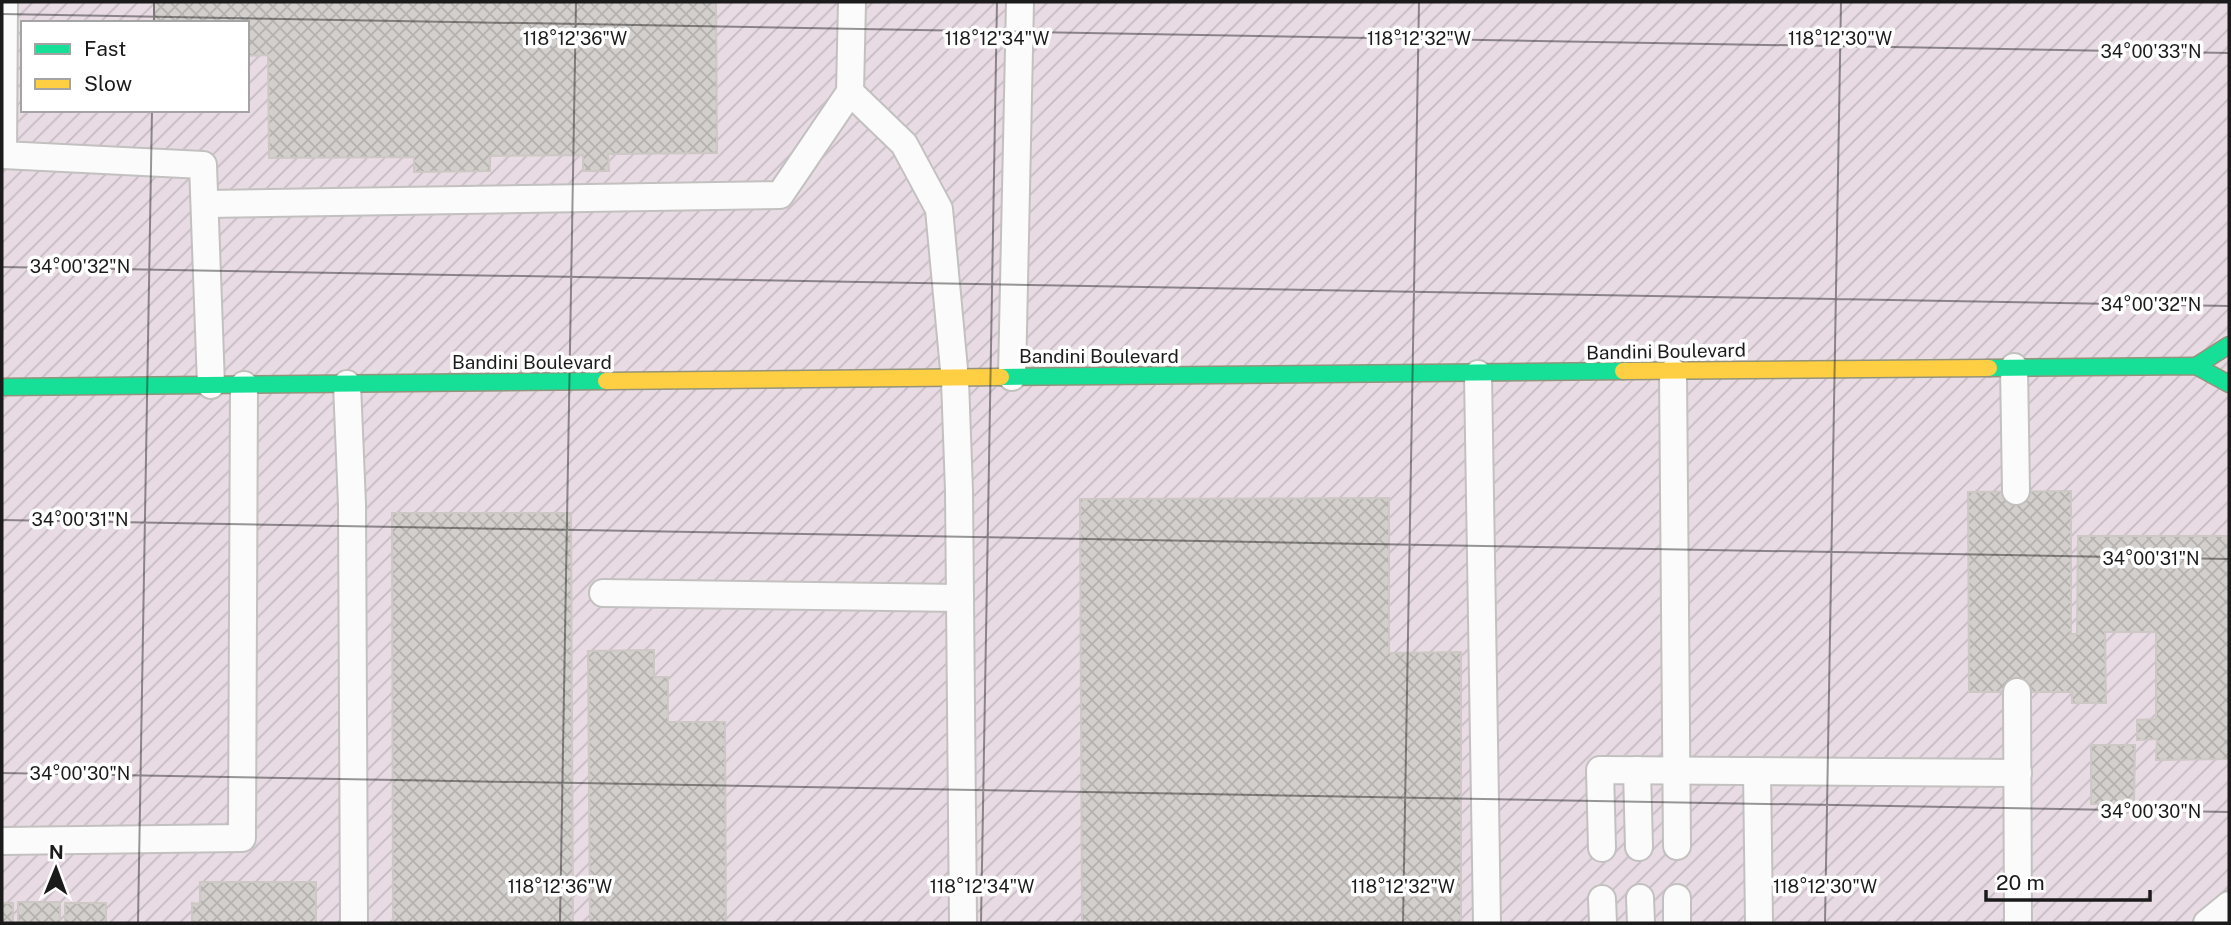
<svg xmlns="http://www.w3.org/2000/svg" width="2231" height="925" font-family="'Public Sans',sans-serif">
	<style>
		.industrial { fill: url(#industrial-furrows); fill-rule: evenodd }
		.building { fill: url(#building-cross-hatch); stroke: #cdc8c4; stroke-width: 2 }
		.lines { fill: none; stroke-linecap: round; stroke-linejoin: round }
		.lane-casing { stroke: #c2c1bf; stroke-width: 30 }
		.fast-casing { stroke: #94937b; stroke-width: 19 }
		.slow-casing { stroke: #94937b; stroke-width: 19 }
		.lane { stroke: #fcfbfb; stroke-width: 26 }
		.fast { stroke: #16e098; stroke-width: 16 }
		.slow { stroke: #ffcf43; stroke-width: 16 }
		.ticks { fill: none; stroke: #1b1b1b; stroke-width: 2; stroke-opacity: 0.45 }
		.labels { text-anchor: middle; stroke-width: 7; stroke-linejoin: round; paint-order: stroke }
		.street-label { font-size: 19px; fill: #1b1b1b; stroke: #fff }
		.ticks-label { font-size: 18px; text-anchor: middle; fill: #1b1b1b; stroke: #fff; stroke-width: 7; stroke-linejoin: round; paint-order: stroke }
	</style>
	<defs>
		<pattern id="industrial-furrows" width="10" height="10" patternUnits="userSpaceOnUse" patternTransform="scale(1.75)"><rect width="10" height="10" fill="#e8dbe4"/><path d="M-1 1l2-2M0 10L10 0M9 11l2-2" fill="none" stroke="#c6bbc3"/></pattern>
		<pattern id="building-cross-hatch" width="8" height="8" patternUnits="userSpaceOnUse" patternTransform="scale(1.75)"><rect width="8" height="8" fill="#d2cfcc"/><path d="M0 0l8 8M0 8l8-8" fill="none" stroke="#b4b1af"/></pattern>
	</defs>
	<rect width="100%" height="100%" fill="#eae7e3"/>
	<!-- industrial -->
	<path class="industrial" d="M 2,2 L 2229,2 L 2229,923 L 2,923 ZM 23,23 L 247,23 L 247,110 L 23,110 Z"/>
	<!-- building -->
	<g class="building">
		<path d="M 154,2 L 716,2 L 717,153 L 608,154 L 609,171 L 583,171 L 583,155 L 490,156 L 490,171 L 414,172 L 414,157 L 269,158 L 268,55 L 247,56 L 247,23 L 154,23 Z"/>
		<path d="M 2071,491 L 2071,634 L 2077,634 L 2078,536 L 2229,536 L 2229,759 L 2156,760 L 2157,739 L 2137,740 L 2137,720 L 2156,719 L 2156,632 L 2105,632 L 2106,703 L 2072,703 L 2072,692 L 1969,692 L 1968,492 Z"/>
		<path d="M 1389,498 L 1389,653 L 1461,652 L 1461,923 L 1082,923 L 1080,499 Z"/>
		<path d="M 392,513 L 571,513 L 573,923 L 393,923 Z"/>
		<path d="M 654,650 L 654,677 L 668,677 L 668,722 L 725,722 L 726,923 L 590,923 L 588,651 Z"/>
		<path d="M 2091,745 L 2135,745 L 2134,804 L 2091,804 Z"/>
		<path d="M 200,882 L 316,882 L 316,923 L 192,922 L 192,903 L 200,904 Z"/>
		<rect x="18" y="902" width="42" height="21"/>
		<rect x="2" y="903" width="11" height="20"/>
		<rect x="65" y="903" width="41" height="20"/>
	</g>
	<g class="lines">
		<defs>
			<g id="lane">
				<path d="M 4,2 L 3,155 L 203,165 L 211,385"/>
				<path d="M 850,92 L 904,144 L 939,209 L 955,380 L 959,491 L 963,923"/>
				<path d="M 205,204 L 780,195 L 850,92 L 852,2"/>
				<path d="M 2014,367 L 2016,491"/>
				<path d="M 1673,372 L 1677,846"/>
				<path d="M 1478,374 L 1487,923"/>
				<path d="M 1012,377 L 1020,2"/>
				<path d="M 347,384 L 352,504 L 354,923"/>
				<path d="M 603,593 L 960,598"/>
				<path d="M 2017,692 L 2018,923"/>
				<path d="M 1637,770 L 1639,847"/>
				<path d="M 1757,771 L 1759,923"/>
				<path d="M 2,841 L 242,838 L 244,385"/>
				<path d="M 1602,848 L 1600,770 L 2018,773"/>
				<path d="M 1640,898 L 1641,923"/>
				<path d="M 1677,898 L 1677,923"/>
				<path d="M 1602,899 L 1603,923"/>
				<path d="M 2207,923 L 2229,905"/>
			</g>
			<g id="fast">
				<path d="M 2196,366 L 2229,345"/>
				<path d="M 1989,368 L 2196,366 L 2229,384"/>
				<path d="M 1001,377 L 1623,371"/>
				<path d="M 2,387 L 606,381"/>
			</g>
			<g id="slow">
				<path d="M 1623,371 L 1989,368"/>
				<path d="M 606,381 L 1001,377"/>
			</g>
		</defs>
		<!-- lane casing -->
		<use href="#lane" class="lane-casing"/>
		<!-- fast casing -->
		<use href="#fast" class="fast-casing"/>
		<!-- slow casing -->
		<use href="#slow" class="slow-casing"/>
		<!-- lane -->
		<use href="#lane" class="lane"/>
		<!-- fast -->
		<use href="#fast" class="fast"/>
		<!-- slow -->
		<use href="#slow" class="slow"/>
	</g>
	<!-- ticks -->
	<path class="ticks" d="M 2,14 L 2229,53M 154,23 L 154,2M 2,267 L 2229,306M 2,520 L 2229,559M 2,773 L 2229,812M 138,923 L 152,110M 560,923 L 576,2M 981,923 L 997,2M 1403,923 L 1419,2M 1825,923 L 1841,2"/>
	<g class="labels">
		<!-- street labels -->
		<g class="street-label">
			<text transform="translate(1666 351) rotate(-1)" y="7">Bandini Boulevard</text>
			<text x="1099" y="363">Bandini Boulevard</text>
			<text x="532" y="369">Bandini Boulevard</text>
		</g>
	</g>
	<g class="ticks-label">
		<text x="575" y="45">118°12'36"W</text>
		<text x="997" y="45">118°12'34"W</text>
		<text x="1419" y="45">118°12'32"W</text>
		<text x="1840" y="45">118°12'30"W</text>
		<text x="2151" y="58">34°00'33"N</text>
		<text x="80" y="273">34°00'32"N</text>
		<text x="2151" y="311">34°00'32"N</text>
		<text x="80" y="526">34°00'31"N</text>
		<text x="2151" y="565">34°00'31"N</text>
		<text x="80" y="780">34°00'30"N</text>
		<text x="2151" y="818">34°00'30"N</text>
		<text x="560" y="893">118°12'36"W</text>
		<text x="982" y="893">118°12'34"W</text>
		<text x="1403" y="893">118°12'32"W</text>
		<text x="1825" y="893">118°12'30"W</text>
	</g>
	<!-- border -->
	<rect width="2231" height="925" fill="none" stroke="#1b1b1b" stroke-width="7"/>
	<!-- legend -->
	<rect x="21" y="21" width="228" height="91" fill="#ffffff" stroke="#a4a4a4" stroke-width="2"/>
	<rect x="35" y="44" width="35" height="10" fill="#16e098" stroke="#a4a4a4" stroke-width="2"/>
	<text x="84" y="56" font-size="21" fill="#1b1b1b">Fast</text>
	<rect x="35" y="79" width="35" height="10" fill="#ffcf43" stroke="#a4a4a4" stroke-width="2"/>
	<text x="84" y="91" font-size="21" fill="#1b1b1b">Slow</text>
	<!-- north arrow -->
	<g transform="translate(56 869) rotate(1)" stroke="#ffffff" stroke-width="5" paint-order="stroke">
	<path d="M0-5L12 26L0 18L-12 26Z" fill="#1b1b1b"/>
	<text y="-10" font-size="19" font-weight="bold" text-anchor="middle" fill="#1b1b1b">N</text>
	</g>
	<!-- scale -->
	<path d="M1986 890v10h164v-10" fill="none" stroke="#1b1b1b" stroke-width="3.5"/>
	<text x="1996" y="890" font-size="21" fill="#1b1b1b" stroke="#ffffff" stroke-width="5" paint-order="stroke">20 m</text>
</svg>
